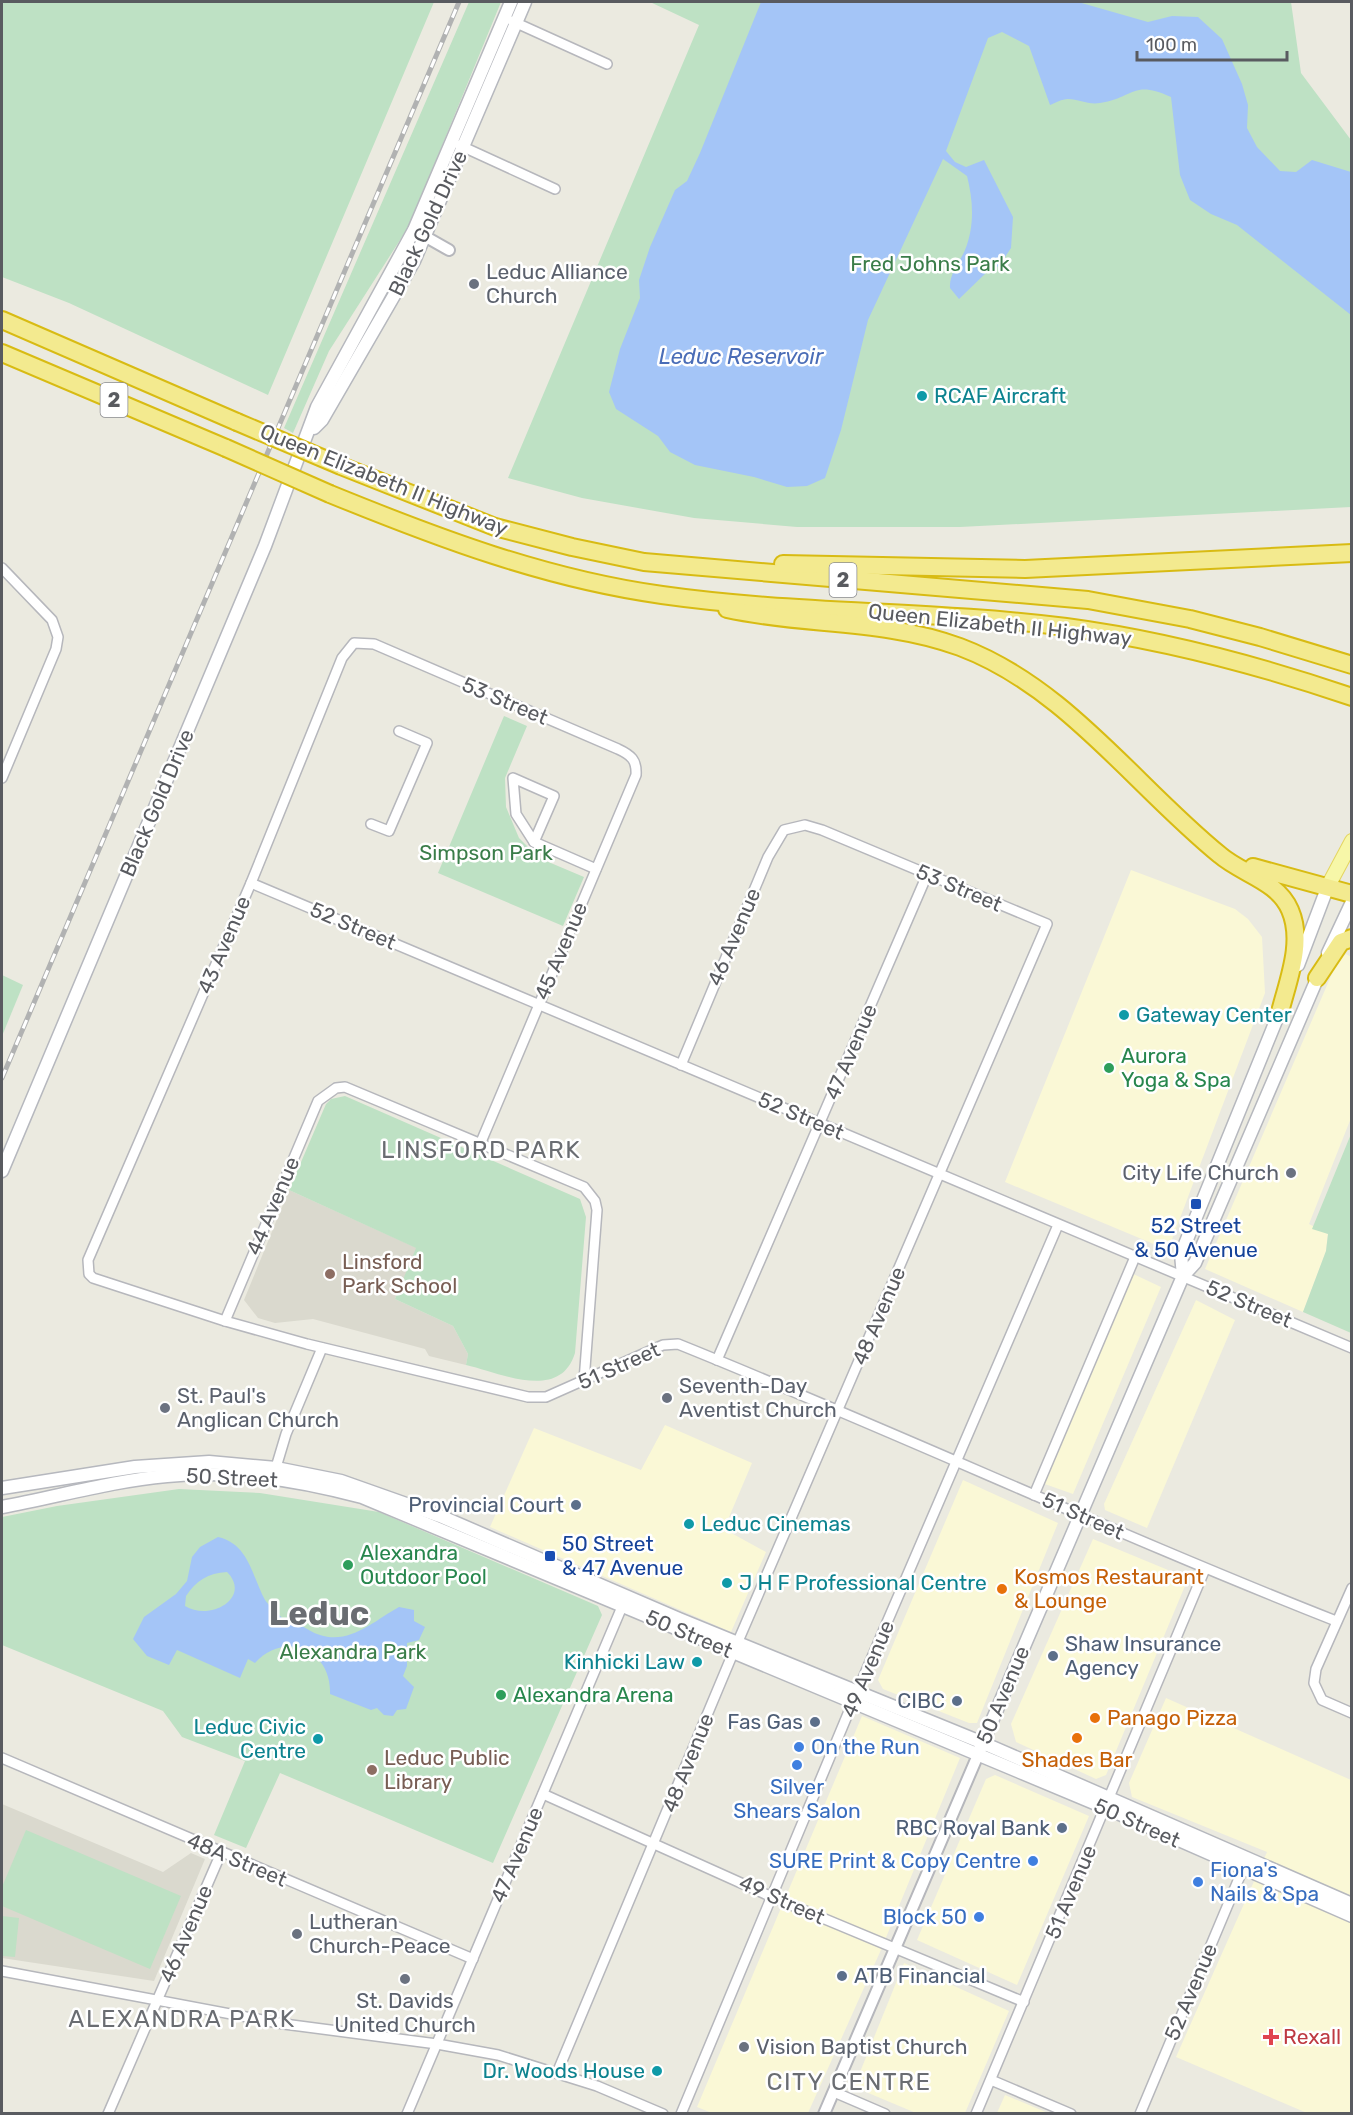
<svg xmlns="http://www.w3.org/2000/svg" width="1353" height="2115" font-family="Rubik,sans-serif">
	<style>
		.commercial { fill: #faf8d6 }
		.education { fill: #dad9ce }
		.green { fill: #bee1c4 }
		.water { fill: #a4c5f7; fill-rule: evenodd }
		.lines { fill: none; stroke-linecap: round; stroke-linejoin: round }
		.minor-casing { stroke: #b6b7bc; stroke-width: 12 }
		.tertiary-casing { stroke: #b6b7bc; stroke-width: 14 }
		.secondary-casing { stroke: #b6b8be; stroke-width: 15 }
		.primary-casing { stroke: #e4d560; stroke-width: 16 }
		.motorway-casing { stroke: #d8bb13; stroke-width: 20 }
		.minor { stroke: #fff; stroke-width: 9 }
		.tertiary { stroke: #fff; stroke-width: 10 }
		.secondary { stroke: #fff; stroke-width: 12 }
		.primary { stroke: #f7f7a8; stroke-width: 14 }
		.motorway { stroke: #f3ea8f; stroke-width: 16 }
		.rail-casing { stroke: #b1b2b2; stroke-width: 5 }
		.rail { stroke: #fff; stroke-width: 3; stroke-dasharray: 9; stroke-linecap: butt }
		.motorway-bridge-casing { stroke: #d8bb13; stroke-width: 20; stroke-linecap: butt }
		.motorway-bridge { stroke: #f3ea8f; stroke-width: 16 }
		.worship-dot { fill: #6b7280; stroke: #fff; stroke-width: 2 }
		.culture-dot { fill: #0f9aa8; stroke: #fff; stroke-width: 2 }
		.leisure-dot { fill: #2e9e5b; stroke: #fff; stroke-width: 2 }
		.transit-dot { fill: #1a4fb4; stroke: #fff; stroke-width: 2 }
		.education-dot { fill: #8d6e63; stroke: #fff; stroke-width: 2 }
		.service-dot { fill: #5c6f8a; stroke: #fff; stroke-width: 2 }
		.food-dot { fill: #e8710a; stroke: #fff; stroke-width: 2 }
		.shop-dot { fill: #3f7fe0; stroke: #fff; stroke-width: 2 }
		.health-dot { fill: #e0444e; stroke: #fff; stroke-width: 2 }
		.labels { text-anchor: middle; stroke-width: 5; stroke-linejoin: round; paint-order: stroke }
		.shield { fill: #fff; stroke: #8b8c90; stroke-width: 1.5 }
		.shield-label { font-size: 20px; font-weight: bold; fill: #595b60 }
		.street-label { font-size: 21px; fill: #595b60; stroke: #fff }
		.park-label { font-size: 21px; fill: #3a7d49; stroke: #fff }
		.worship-label { font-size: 21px; fill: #5b616d; stroke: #fff; text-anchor: start }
		.culture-label { font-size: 21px; fill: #0d838f; stroke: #fff; text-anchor: start }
		.leisure-label { font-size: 21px; fill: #27864d; stroke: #fff; text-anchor: start }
		.transit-label { font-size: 21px; fill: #164399; stroke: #fff }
		.education-label { font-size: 21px; fill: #785e54; stroke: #fff; text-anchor: start }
		.service-label { font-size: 21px; fill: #4e5e75; stroke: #fff; text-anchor: end }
		.food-label { font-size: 21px; fill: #c56008; stroke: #fff; text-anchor: start }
		.shop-label { font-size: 21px; fill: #366cbe; stroke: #fff; text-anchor: start }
		.health-label { font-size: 21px; fill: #be3a42; stroke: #fff; text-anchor: start }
		.water-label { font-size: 22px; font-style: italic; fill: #4a6db7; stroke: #fff }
		.quarter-label { font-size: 24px; letter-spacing: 1.5px; fill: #6a6d72; stroke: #fff }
		.town-label { font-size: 33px; font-weight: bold; fill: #6a6d72; stroke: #fff }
	</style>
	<rect width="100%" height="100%" fill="#ebeae0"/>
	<!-- commercial -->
	<g class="commercial">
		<path d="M 1131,870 L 1235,909 L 1248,919 L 1262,937 L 1265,993 L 1168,1250 L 1005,1182 Z"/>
		<path d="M 1346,954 L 1351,957 L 1351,1118 L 1309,1224 L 1328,1234 L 1326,1251 L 1303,1312 L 1205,1269 L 1337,962 Z"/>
		<path d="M 1129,1272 L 1161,1287 L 1073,1494 L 1042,1483 Z"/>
		<path d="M 1196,1300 L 1235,1320 L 1147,1528 L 1105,1510 L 1104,1504 Z"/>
		<path d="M 665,1425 L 752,1463 L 724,1529 L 766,1552 L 731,1632 L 490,1527 L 534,1428 L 641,1470 Z"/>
		<path d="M 963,1480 L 1058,1523 L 977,1723 L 969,1723 L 883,1689 L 878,1680 Z"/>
		<path d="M 1093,1539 L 1185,1577 L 1187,1581 L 1106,1775 L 1096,1779 L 1016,1742 L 1011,1724 Z"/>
		<path d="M 1166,1698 L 1351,1780 L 1351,2113 L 1307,2113 L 1176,2057 L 1267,1852 L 1132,1797 L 1129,1783 Z"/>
		<path d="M 862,1716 L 960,1758 L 880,1952 L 808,2113 L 712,2113 L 697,2107 Z"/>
		<path d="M 995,1775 L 1089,1816 L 1017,1985 L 917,1940 L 986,1779 Z"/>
		<path d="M 904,1963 L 1009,2011 L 965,2113 L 916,2113 L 854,2087 Z"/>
		<path d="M 1005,2095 L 1048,2113 L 997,2113 Z"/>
	</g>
	<!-- education -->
	<g class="education">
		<path d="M 289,1190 L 417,1248 L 395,1299 L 453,1326 L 468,1354 L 466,1365 L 429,1356 L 425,1349 L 313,1319 L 275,1323 L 258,1318 L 244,1300 Z"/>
		<path d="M 2,1804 L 163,1872 L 191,1853 L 205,1859 L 154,1981 L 2,1958 Z"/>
	</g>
	<!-- green -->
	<g class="green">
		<path d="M 2,2 L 434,2 L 268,395 L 69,303 L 2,277 Z"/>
		<path d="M 469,2 L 501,2 L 409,226 L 329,351 L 293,433 L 284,428 Z"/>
		<path d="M 650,2 L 1291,2 L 1301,73 L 1351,140 L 1351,507 L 960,527 L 797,527 L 694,518 L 582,498 L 508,478 L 699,25 Z"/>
		<path d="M 504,716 L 527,726 L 505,778 L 506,807 L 519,838 L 539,858 L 584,877 L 563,926 L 438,873 Z"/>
		<path d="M 2,975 L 23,985 L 2,1036 Z"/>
		<path d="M 345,1096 L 580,1199 L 586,1217 L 575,1353 C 560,1402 501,1373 466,1365 L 468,1354 L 453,1326 L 395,1299 L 416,1248 L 289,1190 L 326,1104 L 331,1099 Z"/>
		<path d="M 1351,1134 L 1351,1333 L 1303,1312 L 1326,1251 L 1328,1234 L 1312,1229 Z"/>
		<path d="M 179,1489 L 260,1493 L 379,1512 L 598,1606 L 602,1615 L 493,1863 L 280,1773 L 246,1848 L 214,1835 L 245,1761 L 182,1737 L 163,1711 L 2,1645 L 2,1517 L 57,1506 Z"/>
		<path d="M 26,1830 L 181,1896 L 150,1969 L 2,1906 L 2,1887 Z"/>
		<path d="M 2,1916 L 19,1918 L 15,1957 L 2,1956 Z"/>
	</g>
	<!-- water -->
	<g class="water">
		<path d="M 761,2 L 1078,2 L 1148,22 L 1172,16 L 1198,17 L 1222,39 L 1242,84 L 1248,105 L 1247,128 L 1257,147 L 1280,171 L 1296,172 L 1312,160 L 1351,172 L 1351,315 L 1237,225 L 1211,214 L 1190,200 L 1180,175 L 1171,97 C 1133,79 1133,98 1100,103 C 1088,105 1079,99 1068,99 C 1062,99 1055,103 1050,105 L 1029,46 L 1002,32 L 988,38 L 946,151 L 955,162 L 966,167 L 984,160 L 1013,217 L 1011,248 L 999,266 L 988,271 L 959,299 L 950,288 C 949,274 960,262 965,250 C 975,225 973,200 967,176 L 943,159 L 868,320 L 841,430 L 825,478 L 807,486 L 787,487 L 754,477 L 695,465 L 670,452 L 658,436 L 616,409 L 609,392 L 620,349 L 640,298 L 639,280 L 650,247 L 675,190 L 687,181 L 700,153 Z"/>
		<path d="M 218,1537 C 249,1544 252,1576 265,1600 C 269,1606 277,1612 282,1618 C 297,1619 306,1631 320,1635 C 350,1645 375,1620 399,1607 L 414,1610 L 414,1621 L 425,1627 L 419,1640 L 407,1643 L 407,1666 L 403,1676 L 414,1687 L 406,1709 L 397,1710 L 393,1716 L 384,1715 L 377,1708 L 371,1710 L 330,1694 C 332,1650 285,1630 255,1663 L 248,1659 L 240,1678 L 177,1650 L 169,1665 L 147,1656 L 133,1639 L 144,1617 L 176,1594 L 187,1581 L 192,1557 L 200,1547 ZM 227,1572 C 252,1597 211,1622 185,1606 L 186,1596 C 196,1581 208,1573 227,1572 Z"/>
	</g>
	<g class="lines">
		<defs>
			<g id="minor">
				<path d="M 512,21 L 607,64"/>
				<path d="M 459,145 L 555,189"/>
				<path d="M 2,568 L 52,620 L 58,637 L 56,649 L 2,778"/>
				<path d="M 513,778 L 554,796 L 534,842 L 516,814 Z"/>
				<path d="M 371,824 L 389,831 L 427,743 L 399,731"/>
				<path d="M 534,842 L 596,869"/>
				<path d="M 251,883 L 1352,1348"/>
				<path d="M 481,1142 L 636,775 C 637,760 631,755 618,749 L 374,644 L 354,643 L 342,658 L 251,883 L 88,1260 L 89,1274 L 93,1278 L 225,1321 L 307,1344 L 528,1397 L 546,1397 L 663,1345 L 678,1344 C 899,1433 1115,1534 1336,1621"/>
				<path d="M 225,1321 L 318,1101 L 336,1088 L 345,1087 L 584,1187 L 595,1201 L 597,1210 L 584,1381"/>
				<path d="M 717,1360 L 927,875"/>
				<path d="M 274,1474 L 286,1434 L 322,1348"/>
				<path d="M 1034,1495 L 1135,1257"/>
				<path d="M 1352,1588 L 1316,1669 L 1314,1683 L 1322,1700 L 1352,1713"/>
				<path d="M 2,1758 L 473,1959"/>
				<path d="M 543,1794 L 772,1897 L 1024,2002"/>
				<path d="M 2,1971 L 284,2024 L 437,2044 L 498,2055 L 597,2086 L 663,2114"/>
				<path d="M 557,2073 L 733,1653 L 1047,924 L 822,830 L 805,825 L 784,830 L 768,857 L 681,1065"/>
				<path d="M 991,2080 L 1071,2114"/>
				<path d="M 834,2092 L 885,2114"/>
				<path d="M 108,2114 L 221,1853"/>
				<path d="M 407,2114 L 624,1602"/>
				<path d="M 681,2114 L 857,1692 L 1058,1225"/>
				<path d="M 976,2114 L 1205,1569"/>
				<path d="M 1140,2114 L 1245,1864"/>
			</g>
			<g id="tertiary">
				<path d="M 419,233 L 449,250"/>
				<path d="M 824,2114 L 978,1755"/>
			</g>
			<g id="secondary">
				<path d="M 314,428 L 322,420 L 414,261 L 525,2"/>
				<path d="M 1328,953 L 1352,902"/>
				<path d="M 1298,965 L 1328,886"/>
				<path d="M 2,1171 L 265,546 L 317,407 L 414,230 L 511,2"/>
				<path d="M 1183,1276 L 1181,1254 L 1282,1006"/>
				<path d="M 2,1488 L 135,1467 L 209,1462 L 276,1468 L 341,1481 L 440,1516 L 679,1619 L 983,1743 L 1352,1904"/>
				<path d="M 2,1507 C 57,1497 111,1481 167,1476 C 232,1469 299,1480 362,1497 L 1106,1808 L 1352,1916"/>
				<path d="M 980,1749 L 1183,1276 L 1195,1263 L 1320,972"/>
			</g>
			<path id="primary" d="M 1328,886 L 1352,841"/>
			<g id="motorway">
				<path d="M 2,320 L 237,422"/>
				<path d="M 2,353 L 226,448"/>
				<path d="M 341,466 L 495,527 L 572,547 L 644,562 L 1088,600 L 1190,619 L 1260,637 L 1352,665"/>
				<path d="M 330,494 C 438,538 546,579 662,595 C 795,614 932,610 1066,627 C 1164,640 1258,665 1352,697"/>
				<path d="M 783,564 L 1025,569 L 1352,553"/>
				<path d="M 727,609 C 804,626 885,619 960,647 C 1066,687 1134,785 1220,855 C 1242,874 1278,881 1290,910 C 1304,942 1288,980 1280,1012"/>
				<path d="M 1253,867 L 1352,894"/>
				<path d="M 1317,978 L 1341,942 L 1352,938"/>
			</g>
		</defs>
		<!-- minor casing -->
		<use href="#minor" class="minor-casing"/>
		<!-- tertiary casing -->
		<use href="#tertiary" class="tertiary-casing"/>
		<!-- secondary casing -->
		<use href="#secondary" class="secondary-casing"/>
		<!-- primary casing -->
		<use href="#primary" class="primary-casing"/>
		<!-- motorway casing -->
		<use href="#motorway" class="motorway-casing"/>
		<!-- minor -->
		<use href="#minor" class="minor"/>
		<!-- tertiary -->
		<use href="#tertiary" class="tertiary"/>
		<!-- secondary -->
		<use href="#secondary" class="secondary"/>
		<!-- primary -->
		<use href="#primary" class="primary"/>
		<!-- motorway -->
		<use href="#motorway" class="motorway"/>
		<defs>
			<path id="rail" d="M 2,1078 L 459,2"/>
		</defs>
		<!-- rail casing -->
		<use href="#rail" class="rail-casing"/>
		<!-- rail -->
		<use href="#rail" class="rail"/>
		<defs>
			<g id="motorway-bridge">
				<path d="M 237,422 L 341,466"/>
				<path d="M 226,448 L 330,494"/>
			</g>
		</defs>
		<!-- motorway-bridge casing -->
		<use href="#motorway-bridge" class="motorway-bridge-casing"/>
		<!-- motorway-bridge -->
		<use href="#motorway-bridge" class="motorway-bridge"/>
	</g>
	<!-- markers -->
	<g class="worship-dot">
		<circle cx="474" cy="284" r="6"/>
		<circle cx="1291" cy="1173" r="6"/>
		<circle cx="667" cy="1398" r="6"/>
		<circle cx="165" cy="1408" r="6"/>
		<circle cx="297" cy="1934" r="6"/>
		<circle cx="405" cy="1979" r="6"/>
		<circle cx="744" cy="2047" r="6"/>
	</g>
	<g class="culture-dot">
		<circle cx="922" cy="396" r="6"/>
		<circle cx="1124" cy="1015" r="6"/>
		<circle cx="689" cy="1524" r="6"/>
		<circle cx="727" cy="1583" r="6"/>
		<circle cx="697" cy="1662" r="6"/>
		<circle cx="318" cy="1739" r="6"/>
		<circle cx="657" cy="2071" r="6"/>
	</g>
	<g class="leisure-dot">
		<circle cx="1109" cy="1068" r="6"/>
		<circle cx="348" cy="1565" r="6"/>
		<circle cx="501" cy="1695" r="6"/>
	</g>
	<g class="transit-dot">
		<rect x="1190" y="1198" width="12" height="12" rx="3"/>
		<rect x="544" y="1550" width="12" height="12" rx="3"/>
	</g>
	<g class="education-dot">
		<circle cx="330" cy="1274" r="6"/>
		<circle cx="372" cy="1770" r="6"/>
	</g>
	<g class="service-dot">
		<circle cx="576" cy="1505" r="6"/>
		<circle cx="1053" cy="1656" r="6"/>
		<circle cx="957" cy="1701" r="6"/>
		<circle cx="815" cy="1722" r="6"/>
		<circle cx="1062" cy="1828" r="6"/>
		<circle cx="842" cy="1976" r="6"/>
	</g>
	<g class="food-dot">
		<circle cx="1002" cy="1589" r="6"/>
		<circle cx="1095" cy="1718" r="6"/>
		<circle cx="1077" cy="1738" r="6"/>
	</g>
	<g class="shop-dot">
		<circle cx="799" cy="1747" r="6"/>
		<circle cx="797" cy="1765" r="6"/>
		<circle cx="1033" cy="1861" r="6"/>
		<circle cx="1198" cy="1882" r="6"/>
		<circle cx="979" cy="1917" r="6"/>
	</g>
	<path class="health-dot" d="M1268 2028h6v6h6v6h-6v6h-6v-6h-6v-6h6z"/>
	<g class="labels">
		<!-- shield labels -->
		<g class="shield">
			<rect x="100.5" y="383" width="27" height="34" rx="4.5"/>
			<rect x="829.5" y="563" width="27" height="34" rx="4.5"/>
		</g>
		<g class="shield-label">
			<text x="114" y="407">2</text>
			<text x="843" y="587">2</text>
		</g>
		<!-- street labels -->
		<g class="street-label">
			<text transform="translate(428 223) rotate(-65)" y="7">Black Gold Drive</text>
			<text transform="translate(384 480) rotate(22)" y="7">Queen Elizabeth II Highway</text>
			<text transform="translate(1000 625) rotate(6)" y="7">Queen Elizabeth II Highway</text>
			<text transform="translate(505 701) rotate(23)" y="7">53 Street</text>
			<text transform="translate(157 803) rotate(-67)" y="7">Black Gold Drive</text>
			<text transform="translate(959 888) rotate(23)" y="7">53 Street</text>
			<text transform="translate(353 926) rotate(23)" y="7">52 Street</text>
			<text transform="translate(734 937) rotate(-67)" y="7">46 Avenue</text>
			<text transform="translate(224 945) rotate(-67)" y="7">43 Avenue</text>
			<text transform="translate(561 951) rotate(-67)" y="7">45 Avenue</text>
			<text transform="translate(851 1052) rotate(-67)" y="7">47 Avenue</text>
			<text transform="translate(801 1116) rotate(23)" y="7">52 Street</text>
			<text transform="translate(273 1206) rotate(-67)" y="7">44 Avenue</text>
			<text transform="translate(1249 1304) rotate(23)" y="7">52 Street</text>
			<text transform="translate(879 1316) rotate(-67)" y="7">48 Avenue</text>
			<text transform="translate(619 1366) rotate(-24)" y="7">51 Street</text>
			<text transform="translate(232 1478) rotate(3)" y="7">50 Street</text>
			<text transform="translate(1083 1516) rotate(24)" y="7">51 Street</text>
			<text transform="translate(689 1634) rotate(23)" y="7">50 Street</text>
			<text transform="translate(868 1669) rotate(-67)" y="7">49 Avenue</text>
			<text transform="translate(1003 1695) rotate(-67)" y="7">50 Avenue</text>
			<text transform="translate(688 1763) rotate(-68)" y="7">48 Avenue</text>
			<text transform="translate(1137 1823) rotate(24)" y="7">50 Street</text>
			<text transform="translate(517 1855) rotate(-67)" y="7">47 Avenue</text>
			<text transform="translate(237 1860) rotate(23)" y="7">48A Street</text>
			<text transform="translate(1071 1892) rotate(-67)" y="7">51 Avenue</text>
			<text transform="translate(782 1900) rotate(24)" y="7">49 Street</text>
			<text transform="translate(186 1934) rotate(-67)" y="7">46 Avenue</text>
			<text transform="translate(1191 1992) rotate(-67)" y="7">52 Avenue</text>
		</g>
		<!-- park labels -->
		<g class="park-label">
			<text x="930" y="271">Fred Johns Park</text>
			<text x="486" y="860">Simpson Park</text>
			<text x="353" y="1659">Alexandra Park</text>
		</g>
		<!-- worship labels -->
		<g class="worship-label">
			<text x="486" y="279">Leduc Alliance<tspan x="486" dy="24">Church</tspan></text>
			<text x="1279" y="1180" text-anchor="end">City Life Church</text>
			<text x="679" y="1393">Seventh-Day<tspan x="679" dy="24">Aventist Church</tspan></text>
			<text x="177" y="1403">St. Paul's<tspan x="177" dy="24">Anglican Church</tspan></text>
			<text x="309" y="1929">Lutheran<tspan x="309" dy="24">Church-Peace</tspan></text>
			<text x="405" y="2008" text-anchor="middle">St. Davids<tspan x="405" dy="24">United Church</tspan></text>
			<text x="756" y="2054">Vision Baptist Church</text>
		</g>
		<!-- culture labels -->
		<g class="culture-label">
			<text x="934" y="403">RCAF Aircraft</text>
			<text x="1136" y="1022">Gateway Center</text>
			<text x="701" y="1531">Leduc Cinemas</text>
			<text x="739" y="1590">J H F Professional Centre</text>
			<text x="685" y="1669" text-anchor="end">Kinhicki Law</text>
			<text x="306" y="1734" text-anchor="end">Leduc Civic<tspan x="306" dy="24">Centre</tspan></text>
			<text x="645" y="2078" text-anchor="end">Dr. Woods House</text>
		</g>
		<!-- leisure labels -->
		<g class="leisure-label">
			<text x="1121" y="1063">Aurora<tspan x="1121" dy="24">Yoga &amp; Spa</tspan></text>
			<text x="360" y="1560">Alexandra<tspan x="360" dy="24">Outdoor Pool</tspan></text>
			<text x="513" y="1702">Alexandra Arena</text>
		</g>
		<!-- transit labels -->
		<g class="transit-label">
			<text x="1196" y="1233">52 Street<tspan x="1196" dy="24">&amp; 50 Avenue</tspan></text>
			<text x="562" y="1551" text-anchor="start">50 Street<tspan x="562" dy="24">&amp; 47 Avenue</tspan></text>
		</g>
		<!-- education labels -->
		<g class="education-label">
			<text x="342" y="1269">Linsford<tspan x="342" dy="24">Park School</tspan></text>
			<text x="384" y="1765">Leduc Public<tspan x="384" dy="24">Library</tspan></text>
		</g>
		<!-- service labels -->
		<g class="service-label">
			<text x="564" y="1512">Provincial Court</text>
			<text x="1065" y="1651" text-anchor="start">Shaw Insurance<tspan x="1065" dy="24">Agency</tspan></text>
			<text x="945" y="1708">CIBC</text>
			<text x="803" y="1729">Fas Gas</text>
			<text x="1050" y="1835">RBC Royal Bank</text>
			<text x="854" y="1983" text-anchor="start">ATB Financial</text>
		</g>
		<!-- food labels -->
		<g class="food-label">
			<text x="1014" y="1584">Kosmos Restaurant<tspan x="1014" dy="24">&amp; Lounge</tspan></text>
			<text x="1107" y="1725">Panago Pizza</text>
			<text x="1077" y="1767" text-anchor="middle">Shades Bar</text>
		</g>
		<!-- shop labels -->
		<g class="shop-label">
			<text x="811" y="1754">On the Run</text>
			<text x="797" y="1794" text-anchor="middle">Silver<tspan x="797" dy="24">Shears Salon</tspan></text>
			<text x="1021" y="1868" text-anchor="end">SURE Print &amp; Copy Centre</text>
			<text x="1210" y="1877">Fiona's<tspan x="1210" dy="24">Nails &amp; Spa</tspan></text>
			<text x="967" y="1924" text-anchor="end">Block 50</text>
		</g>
		<!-- health labels -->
		<g class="health-label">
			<text x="1283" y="2044">Rexall</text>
		</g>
		<!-- water labels -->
		<g class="water-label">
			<text x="741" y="364">Leduc Reservoir</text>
		</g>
		<!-- quarter labels -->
		<g class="quarter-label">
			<text x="481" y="1158">LINSFORD PARK</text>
			<text x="182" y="2027">ALEXANDRA PARK</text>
			<text x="849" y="2090">CITY CENTRE</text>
		</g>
		<!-- town labels -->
		<g class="town-label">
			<text x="319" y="1625">Leduc</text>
		</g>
	</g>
	<!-- border -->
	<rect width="1353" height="2115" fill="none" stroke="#595b60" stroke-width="6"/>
	<!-- scale -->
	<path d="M1137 51v9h150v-9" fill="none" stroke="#595b60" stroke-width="3"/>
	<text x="1146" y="51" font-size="18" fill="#595b60" stroke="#ffffff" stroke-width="4.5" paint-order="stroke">100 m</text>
</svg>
